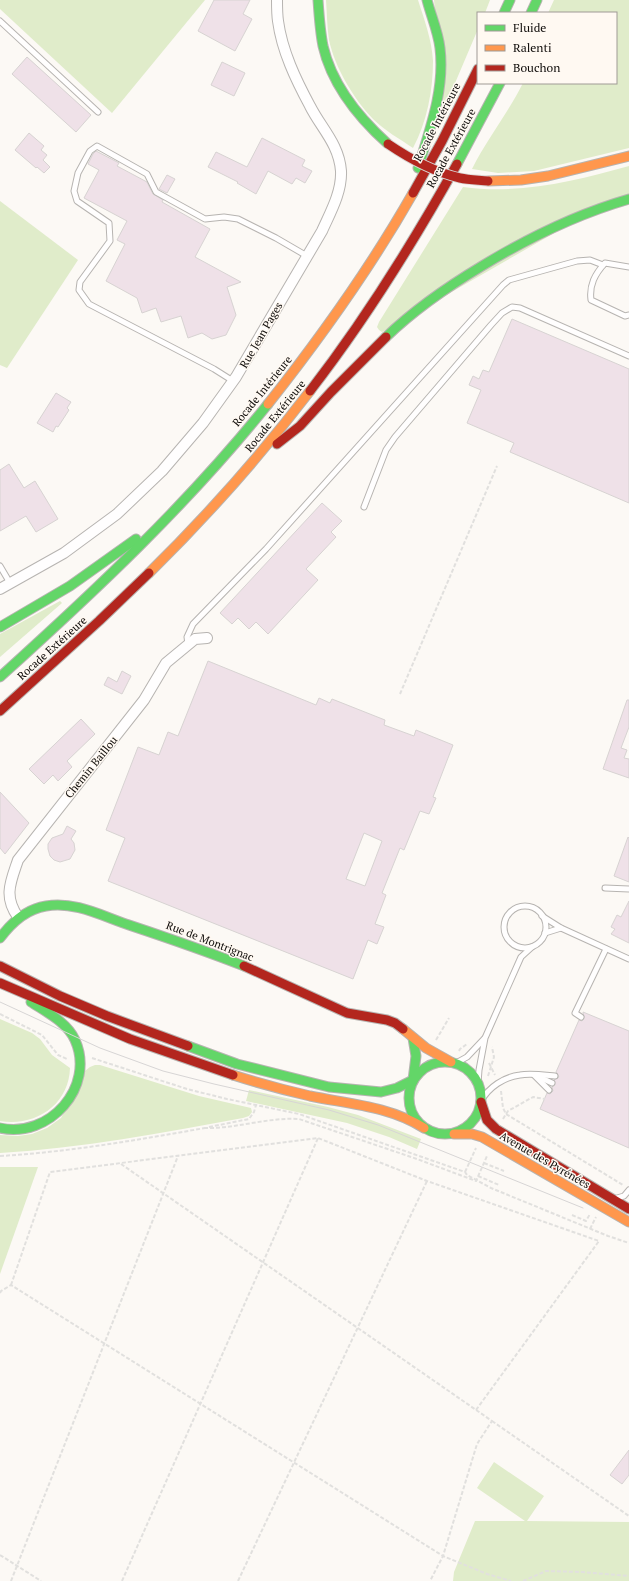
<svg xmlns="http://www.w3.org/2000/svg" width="629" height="1581" font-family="'PT Serif',serif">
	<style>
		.green { fill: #e0ecca }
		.building { fill: #efe1e8; stroke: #d7d3d2; fill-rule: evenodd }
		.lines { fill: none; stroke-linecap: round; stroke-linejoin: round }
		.lane-casing { stroke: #b7b4b1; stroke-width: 7 }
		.street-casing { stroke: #b7b4b1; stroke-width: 12 }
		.fast-casing { stroke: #b7b4b1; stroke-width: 11 }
		.slow-casing { stroke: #b7b4b1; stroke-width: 11 }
		.jam-casing { stroke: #b7b4b1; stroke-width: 11 }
		.path { stroke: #e1e0de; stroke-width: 2; stroke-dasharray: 4 2; stroke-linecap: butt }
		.lane { stroke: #fffefe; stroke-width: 5 }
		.street { stroke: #fffefe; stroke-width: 10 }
		.fast { stroke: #63d668; stroke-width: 9 }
		.slow { stroke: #ff974d; stroke-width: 9 }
		.jam { stroke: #b3261e; stroke-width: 9 }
		.tram { stroke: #d7d5d5; stroke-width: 1 }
		.jam-bridge-casing { stroke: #d8d5d3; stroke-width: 11; stroke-linecap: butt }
		.jam-bridge { stroke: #b3261e; stroke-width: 9 }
		.labels { text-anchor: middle; stroke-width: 3; stroke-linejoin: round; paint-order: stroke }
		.street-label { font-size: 11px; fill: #0e0b09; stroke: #fff9f2 }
	</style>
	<rect width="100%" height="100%" fill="#fcf9f5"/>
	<!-- green -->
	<g class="green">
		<path d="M 0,0 L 205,0 L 112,113 L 0,9 Z"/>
		<path d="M 326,0 L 418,0 C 424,19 432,40 433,61 C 433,90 427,122 413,148 C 400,139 385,131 373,119 C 354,99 335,68 329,40 C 327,27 327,13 326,0 Z"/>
		<path d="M 434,0 L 490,0 L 485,13 L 478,13 L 478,29 L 444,109 Z"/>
		<path d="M 554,0 L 629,0 L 629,148 L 534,171 L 498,173 L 472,169 C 487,139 508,113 523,83 L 616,83 L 616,13 L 548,13 Z"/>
		<path d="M 629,166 L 629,195 L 610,201 L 382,332 L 379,330 L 377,327 L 379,322 L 463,187 C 519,195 575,181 629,166 Z"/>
		<path d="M 0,201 L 78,260 L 7,368 L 0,365 Z"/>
		<path d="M 60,601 L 62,603 L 0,657 L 0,634 Z"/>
		<path d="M 0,1019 L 32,1033 L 40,1039 L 52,1055 L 70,1068 C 69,1105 35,1127 0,1121 Z"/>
		<path d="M 95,1065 L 100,1065 L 199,1096 L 251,1108 L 252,1112 L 249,1116 L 243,1118 C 163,1133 82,1148 0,1153 L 0,1135 L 18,1136 L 32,1134 L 47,1128 L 61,1118 L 85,1071 L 90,1067 Z"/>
		<path d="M 249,1090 L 328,1107 L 358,1115 L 421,1139 L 417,1149 L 389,1137 L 347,1123 L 246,1101 Z"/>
		<path d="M 0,1167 L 38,1167 L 0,1274 Z"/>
		<path d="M 494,1462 L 544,1496 L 527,1521 L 629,1522 L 629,1581 L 453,1581 L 454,1572 L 475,1521 L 525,1521 L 477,1488 Z"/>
	</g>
	<!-- building -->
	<g class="building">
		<path d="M 214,0 L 250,0 L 243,14 L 252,19 L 235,51 L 198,31 Z"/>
		<path d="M 27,57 L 91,115 L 76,132 L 12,74 Z"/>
		<path d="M 222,62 L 245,73 L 234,96 L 211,85 Z"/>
		<path d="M 29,133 L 44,146 L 41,150 L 47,155 L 43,160 L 50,167 L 44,173 L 37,167 L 36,168 L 15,150 Z"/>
		<path d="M 262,138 L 305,160 L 302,166 L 312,171 L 305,183 L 296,178 L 292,184 L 268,171 L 256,194 L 237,183 L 238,182 L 208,167 L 216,152 L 247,167 Z"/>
		<path d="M 96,151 L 119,163 L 117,166 L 147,182 L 153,194 L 163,200 L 162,202 L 210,229 L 195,257 L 241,282 L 227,287 L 236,315 L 226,335 L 212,339 L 202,333 L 188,338 L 181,316 L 161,322 L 156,308 L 142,313 L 137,298 L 106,281 L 125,244 L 117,240 L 127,221 L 84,198 L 99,170 L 88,164 L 93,154 Z"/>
		<path d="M 167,175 L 175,179 L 167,193 L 159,189 Z"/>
		<path d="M 512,319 L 629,369 L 629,503 L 510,452 L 514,443 L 467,423 L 481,390 L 469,385 L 473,376 L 479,379 L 483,370 L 489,372 Z"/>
		<path d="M 56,393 L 71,402 L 67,408 L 69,410 L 58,427 L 56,426 L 53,432 L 37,423 Z"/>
		<path d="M 9,464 L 24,488 L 35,481 L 58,519 L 36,532 L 26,516 L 0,531 L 0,470 Z"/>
		<path d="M 322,503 L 342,521 L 331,532 L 336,537 L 306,569 L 318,580 L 268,634 L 256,622 L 249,629 L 238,618 L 232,624 L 220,613 Z"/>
		<path d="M 208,661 L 316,705 L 319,698 L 330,703 L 332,699 L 385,720 L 384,725 L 414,736 L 416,730 L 453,745 L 433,797 L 436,798 L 429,814 L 420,811 L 404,850 L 400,848 L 382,893 L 386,895 L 375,924 L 384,927 L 377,944 L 368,940 L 353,979 L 108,881 L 125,838 L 106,830 L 138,747 L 159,755 L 168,732 L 178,736 ZM 364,833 L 382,841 L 365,886 L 346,879 Z"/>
		<path d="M 122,671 L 131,676 L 122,694 L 104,685 L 108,677 L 117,682 Z"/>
		<path d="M 627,700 L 629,700 L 629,727 L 621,748 L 627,750 L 624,758 L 629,759 L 629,778 L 603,769 Z"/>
		<path d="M 81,719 L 95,734 L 67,761 L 72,767 L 58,781 L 53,775 L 44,784 L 29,769 Z"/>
		<path d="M 0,792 L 29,823 L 5,854 L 0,848 Z"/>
		<path d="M 67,826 L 76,831 L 71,839 L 74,843 L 75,850 L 70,859 L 60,862 L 54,860 L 50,856 L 48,849 L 48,844 L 52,838 L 63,834 Z"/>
		<path d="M 628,837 L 629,838 L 629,882 L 614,876 Z"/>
		<path d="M 629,901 L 629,943 L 611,934 L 615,929 L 611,927 L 617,915 L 621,917 Z"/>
		<path d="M 583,1012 L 629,1031 L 629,1148 L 540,1109 L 547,1093 L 550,1094 L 553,1091 L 552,1087 L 555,1085 L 554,1080 L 559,1077 L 556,1072 L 579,1020 L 582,1021 L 584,1019 Z"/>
		<path d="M 629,1450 L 629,1475 L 622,1484 L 610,1475 Z"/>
	</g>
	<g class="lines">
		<defs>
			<g id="lane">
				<path d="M 0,21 L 98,112"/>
				<path d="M 629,267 L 605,263 C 595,274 589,285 591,300 L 625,316 L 629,315"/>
				<path d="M 233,381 L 214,369 L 89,304 L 79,290 L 80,282 L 110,241 L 109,223 L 77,201 L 74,191 L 78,173 L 90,151 L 97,146 L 147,174 L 156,192 L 205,219 L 224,217 L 238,219 L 276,238 L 307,256"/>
				<path d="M 364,507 L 386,450 L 395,437 L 491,325 L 502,313 L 512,307 L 520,308 L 629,356"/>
				<path d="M 0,566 L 10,583"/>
				<path d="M 188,644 L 187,637 L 193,624 L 266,549 L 503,285 L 509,280 L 577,261 L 590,260 L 603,265"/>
				<path d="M 605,888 L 629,889"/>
				<circle cx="525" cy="927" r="21"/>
				<path d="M 542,916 L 561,928 L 629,959"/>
				<path d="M 545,933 L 561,928"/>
				<path d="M 581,1017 L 575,1013 L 606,949"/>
				<path d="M 456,1063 L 467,1057 L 484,1039"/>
				<path d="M 534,1075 L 549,1090"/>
				<path d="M 537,1076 L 552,1083"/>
				<path d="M 478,1083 L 479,1070 L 485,1038 L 521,957 L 532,947"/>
				<path d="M 481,1101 C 489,1087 504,1077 520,1075 C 530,1073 544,1075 555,1076"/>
				<path d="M 617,1198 L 624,1196 L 629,1190"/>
			</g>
			<g id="street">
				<path d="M 0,589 L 64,553 L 117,514 L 162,471 L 203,423 L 236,377 L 322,231 C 330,213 342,192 341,171 C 339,144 321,128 310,106 C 296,80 282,51 278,21 C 277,14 277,7 277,0"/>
				<path d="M 18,917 C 3,896 11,881 18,860 L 144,700 L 166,663 L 195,639 L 207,638"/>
			</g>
			<g id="fast">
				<path d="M 318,0 C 319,15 320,31 323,46 C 332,85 359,118 388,144"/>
				<path d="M 504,13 L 510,0"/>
				<path d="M 531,13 L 537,0"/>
				<path d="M 457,164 L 500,83"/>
				<path d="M 418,168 C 430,129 445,89 440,48 C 438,31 431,16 427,0"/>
				<path d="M 386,337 C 415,309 447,287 482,266 C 528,238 577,214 629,199"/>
				<path d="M 0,627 L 70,586 L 136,539"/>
				<path d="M 0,677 C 95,591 188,504 268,404"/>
				<path d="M 0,938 C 12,922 26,909 46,906 C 75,901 102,916 129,925 C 168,938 206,951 244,966"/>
				<path d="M 413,1038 L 416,1056 L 413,1080"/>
				<path d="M 188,1046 L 237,1064 L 329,1087 L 381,1092 L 397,1088 L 413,1080"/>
				<circle cx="445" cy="1098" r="36"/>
				<path d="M 0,1128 C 49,1139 96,1087 75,1040 C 67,1022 46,1012 31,1002"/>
			</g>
			<g id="slow">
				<path d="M 488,181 L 521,180 L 548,176 L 629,156"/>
				<path d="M 268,404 C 321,337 371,267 413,193"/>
				<path d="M 149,573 C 207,516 261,455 310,391"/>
				<path d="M 403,1029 L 426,1048 L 451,1062"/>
				<path d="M 233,1075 C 258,1083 284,1090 310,1096 C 349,1104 389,1106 424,1128"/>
				<path d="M 454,1134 L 472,1134 L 482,1137 L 629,1222"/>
			</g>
			<g id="jam">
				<path d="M 413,193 L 442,141 L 478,69"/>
				<path d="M 310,391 C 365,320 413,243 457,164"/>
				<path d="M 277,444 L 300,426 L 331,392 L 386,337"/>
				<path d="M 0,711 L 99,621 L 149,573"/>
				<path d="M 0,966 L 60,996 L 107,1016 L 188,1046"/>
				<path d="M 244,966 L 347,1013 L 387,1020 L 395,1023 L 403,1029"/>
				<path d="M 0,983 L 130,1039 L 233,1075"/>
				<path d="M 481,1102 L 487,1120 L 496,1129 L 629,1209"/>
			</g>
		</defs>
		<!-- lane casing -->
		<use href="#lane" class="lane-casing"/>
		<!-- street casing -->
		<use href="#street" class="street-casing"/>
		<!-- fast casing -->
		<use href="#fast" class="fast-casing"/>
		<!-- slow casing -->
		<use href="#slow" class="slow-casing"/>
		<!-- jam casing -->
		<use href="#jam" class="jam-casing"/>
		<!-- path -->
		<g class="path">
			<path d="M 400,694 L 497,466"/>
			<path d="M 0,1014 L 42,1035 L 58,1055 L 67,1059"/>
			<path d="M 436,1040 L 449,1018"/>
			<path d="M 459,1051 L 460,1049 L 467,1044"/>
			<path d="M 92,1058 L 187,1089 L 227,1099 L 299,1114 L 465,1172 L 467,1175 L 491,1188 L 608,1236 L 629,1243"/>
			<path d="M 489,1063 L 495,1075"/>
			<path d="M 488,1076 L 494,1057 L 492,1047"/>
			<path d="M 501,1091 L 503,1108 L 506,1114 L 508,1111 L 533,1097 L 545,1099"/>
			<path d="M 503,1119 L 506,1114 L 623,1185"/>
			<path d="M 209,1127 L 249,1119 L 254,1112 L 256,1105"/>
			<path d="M 204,1128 C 236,1129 267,1117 299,1119 L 417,1159 L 476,1181 L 487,1156"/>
			<path d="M 0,1156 C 69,1152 137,1140 205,1128"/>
			<path d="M 484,1163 L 504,1171"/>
			<path d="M 121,1164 L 492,1421 L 477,1444 L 443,1556 L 430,1581"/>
			<path d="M 465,1172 L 476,1148"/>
			<path d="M 478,1176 L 499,1185"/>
			<path d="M 572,1215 L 586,1221 L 590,1214"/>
			<path d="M 590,1229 L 596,1217"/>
			<path d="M 11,1285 L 50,1172 L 318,1138 L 427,1181 L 599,1241 L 476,1410"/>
			<path d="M 0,1293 L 1,1291 L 11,1285 L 443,1556 L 487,1574 L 511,1581"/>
			<path d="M 492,1421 L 629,1516"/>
			<path d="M 0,1555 L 41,1581"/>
			<path d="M 11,1581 L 178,1156"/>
			<path d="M 122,1581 L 318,1138"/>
			<path d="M 238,1581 L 427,1181"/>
			<path d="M 523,1581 L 546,1571 L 582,1572 L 629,1576"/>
		</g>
		<!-- lane -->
		<use href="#lane" class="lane"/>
		<!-- street -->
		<use href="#street" class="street"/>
		<!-- fast -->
		<use href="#fast" class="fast"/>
		<!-- slow -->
		<use href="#slow" class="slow"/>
		<!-- jam -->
		<use href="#jam" class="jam"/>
		<!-- tram -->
		<path class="tram" d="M 0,1002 L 100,1048 L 163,1071 L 214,1084 L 329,1110 L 378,1125 L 583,1208"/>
		<defs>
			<path id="jam-bridge" d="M 388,144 C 410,159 434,172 460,178 C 469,180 479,180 488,181"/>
		</defs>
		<!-- jam-bridge casing -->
		<use href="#jam-bridge" class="jam-bridge-casing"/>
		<!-- jam-bridge -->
		<use href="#jam-bridge" class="jam-bridge"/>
	</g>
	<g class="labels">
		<!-- street labels -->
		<g class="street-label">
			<text transform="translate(437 122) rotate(-62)" y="4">Rocade Intérieure</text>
			<text transform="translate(451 148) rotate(-61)" y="4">Rocade Extérieure</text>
			<text transform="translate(261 335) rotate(-60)" y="4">Rue Jean Pages</text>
			<text transform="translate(262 391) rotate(-51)" y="4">Rocade Intérieure</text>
			<text transform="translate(275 416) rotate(-51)" y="4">Rocade Extérieure</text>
			<text transform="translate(52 648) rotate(-42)" y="4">Rocade Extérieure</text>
			<text transform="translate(91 767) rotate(-51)" y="4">Chemin Baillou</text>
			<text transform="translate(210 941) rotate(21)" y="4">Rue de Montrignac</text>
			<text transform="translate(545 1160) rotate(30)" y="4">Avenue des Pyrénées</text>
		</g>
	</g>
	<!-- legend -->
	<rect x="477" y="12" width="140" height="72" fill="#fff9f2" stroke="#9f9a95"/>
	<rect x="485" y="25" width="20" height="6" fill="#63d668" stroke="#9f9a95"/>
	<text x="513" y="32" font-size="12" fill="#0e0b09">Fluide</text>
	<rect x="485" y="45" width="20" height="6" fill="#ff974d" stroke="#9f9a95"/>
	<text x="513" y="52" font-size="12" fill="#0e0b09">Ralenti</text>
	<rect x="485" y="65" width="20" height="6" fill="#b3261e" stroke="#9f9a95"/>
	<text x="513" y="72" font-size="12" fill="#0e0b09">Bouchon</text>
</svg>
